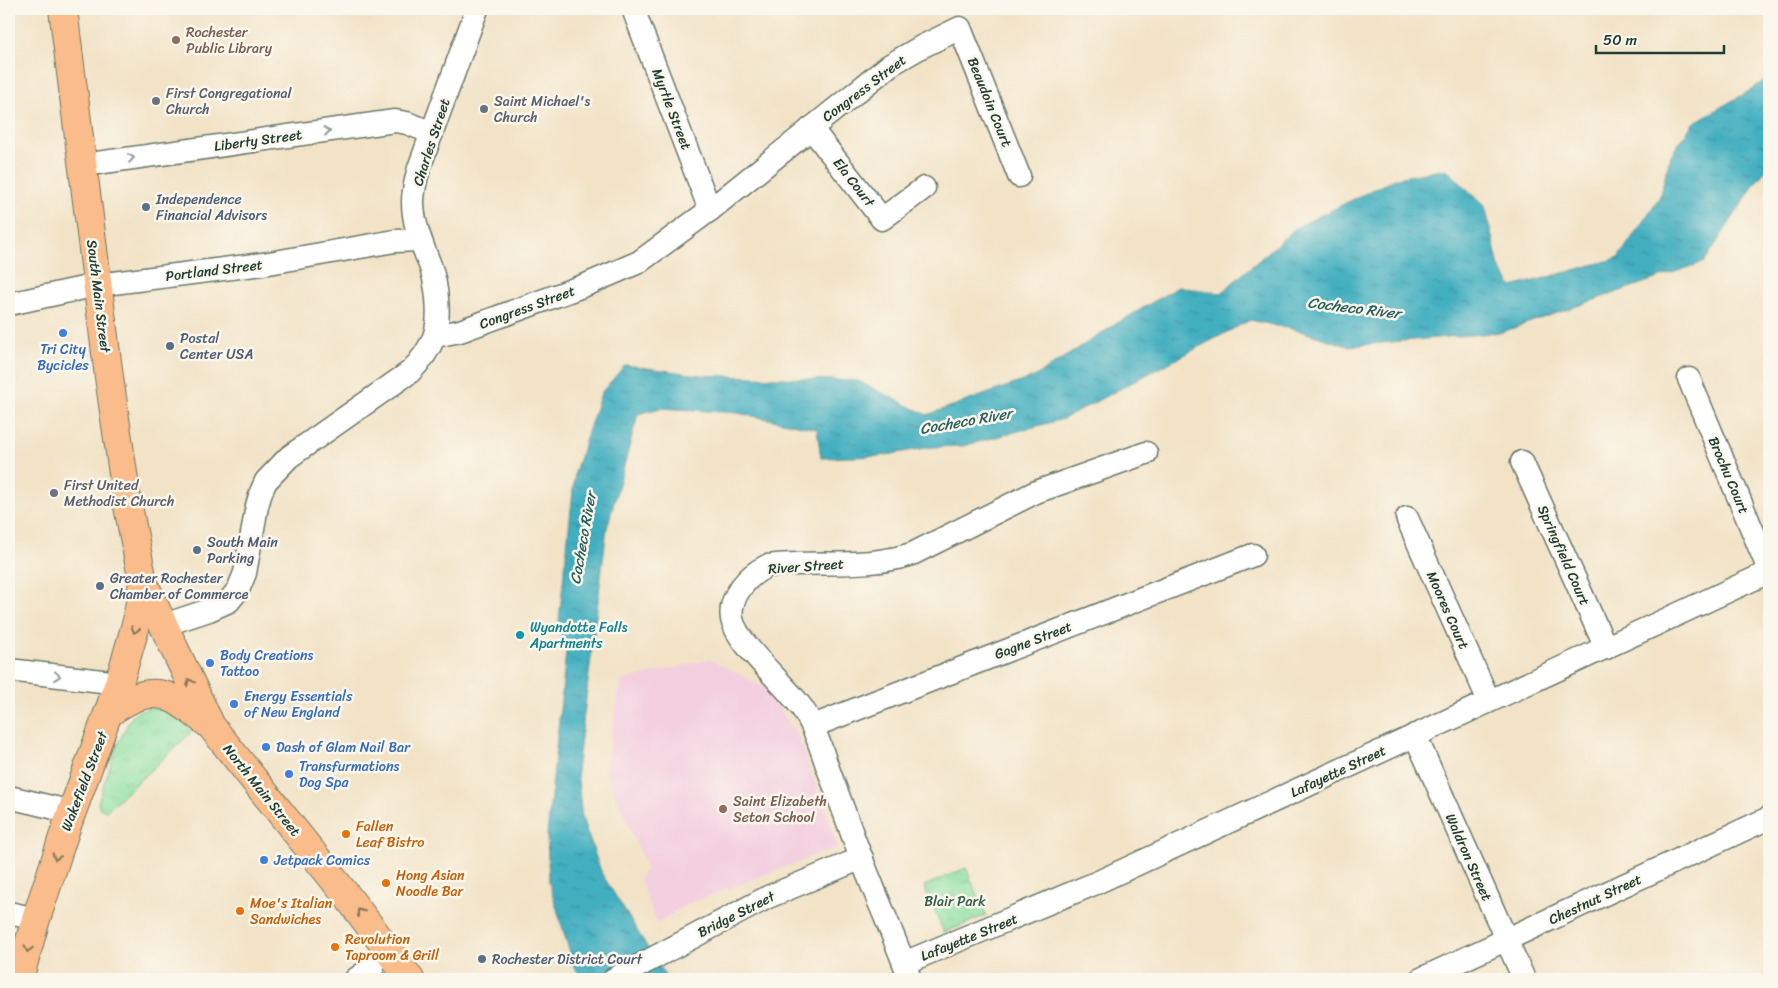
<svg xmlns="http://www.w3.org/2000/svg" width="1778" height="988" font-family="Sriracha,sans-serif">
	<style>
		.built { fill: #f3cfe0 }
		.park { fill: url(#park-tufts); stroke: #568e6a }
		.water { fill: url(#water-ripples); stroke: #31767a }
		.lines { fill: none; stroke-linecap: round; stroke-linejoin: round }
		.minor-casing { stroke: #697767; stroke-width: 25 }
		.major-casing { stroke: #697767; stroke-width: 30 }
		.minor { stroke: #fff; stroke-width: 22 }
		.major { stroke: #f9bc8a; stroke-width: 28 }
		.oneway { stroke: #8f9e9a }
		.oneway2 { stroke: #81765b }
		.education-dot { fill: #8d6e63; stroke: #fbf7ec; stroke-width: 2 }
		.worship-dot { fill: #6b7280; stroke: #fbf7ec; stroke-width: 2 }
		.service-dot { fill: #5c6f8a; stroke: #fbf7ec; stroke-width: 2 }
		.shop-dot { fill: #3f7fe0; stroke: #fbf7ec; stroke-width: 2 }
		.culture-dot { fill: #0f9aa8; stroke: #fbf7ec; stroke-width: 2 }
		.food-dot { fill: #e8710a; stroke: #fbf7ec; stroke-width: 2 }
		.labels { text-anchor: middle; stroke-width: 5; stroke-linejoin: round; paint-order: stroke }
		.education-label { font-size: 14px; fill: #785e54; stroke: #fbf7ec; text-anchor: start }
		.street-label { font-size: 14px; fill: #1f3d34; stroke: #fbf7ec }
		.worship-label { font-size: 14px; fill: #5b616d; stroke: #fbf7ec; text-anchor: start }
		.service-label { font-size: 14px; fill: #4e5e75; stroke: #fbf7ec; text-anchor: start }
		.shop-label { font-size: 14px; fill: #366cbe; stroke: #fbf7ec; text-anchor: start }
		.culture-label { font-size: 14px; fill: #0d838f; stroke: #fbf7ec; text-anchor: start }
		.food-label { font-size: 14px; fill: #c56008; stroke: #fbf7ec; text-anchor: start }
		.park-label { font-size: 14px; fill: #355d4a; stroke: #fbf7ec }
		.water-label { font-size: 15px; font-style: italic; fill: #2a5f5e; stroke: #fbf7ec }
	</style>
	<defs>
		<pattern id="park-tufts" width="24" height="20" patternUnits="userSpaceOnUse" patternTransform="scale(1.25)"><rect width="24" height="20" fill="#8cdfa0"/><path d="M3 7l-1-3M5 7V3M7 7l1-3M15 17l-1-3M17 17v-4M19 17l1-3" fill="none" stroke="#78c08a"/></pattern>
		<pattern id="water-ripples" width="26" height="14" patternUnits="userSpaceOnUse" patternTransform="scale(1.25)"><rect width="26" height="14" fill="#43afc0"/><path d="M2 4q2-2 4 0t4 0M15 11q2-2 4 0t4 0" fill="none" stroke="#37909d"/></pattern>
	</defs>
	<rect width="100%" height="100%" fill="#fbf7ec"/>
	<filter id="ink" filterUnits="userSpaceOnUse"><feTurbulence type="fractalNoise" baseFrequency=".02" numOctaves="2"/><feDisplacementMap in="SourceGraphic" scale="10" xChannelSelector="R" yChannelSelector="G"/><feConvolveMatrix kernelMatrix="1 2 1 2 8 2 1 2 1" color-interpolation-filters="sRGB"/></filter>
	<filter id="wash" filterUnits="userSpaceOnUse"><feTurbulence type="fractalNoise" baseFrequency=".0096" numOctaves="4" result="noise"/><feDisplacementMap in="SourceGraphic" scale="20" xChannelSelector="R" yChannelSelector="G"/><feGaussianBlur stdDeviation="1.12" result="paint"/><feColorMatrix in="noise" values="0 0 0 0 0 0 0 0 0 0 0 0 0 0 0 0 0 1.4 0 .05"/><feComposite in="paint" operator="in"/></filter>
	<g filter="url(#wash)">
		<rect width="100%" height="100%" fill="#f2e3c7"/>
		<!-- built -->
		<path class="built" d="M 710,659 L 767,689 L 799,739 L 838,847 L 685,905 L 657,923 L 639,878 L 647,869 L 605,770 L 621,681 Z"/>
		<!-- park -->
		<g class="park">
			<path d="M 151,708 C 170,710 180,719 192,732 L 106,811 L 100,808 L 98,803 C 104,784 121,727 134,715 C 139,710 145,709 151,708 Z"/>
			<path d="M 966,868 L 986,915 L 944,933 L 924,886 Z"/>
		</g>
		<!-- water -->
		<path class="water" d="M 1769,76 L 1769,166 L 1756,182 L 1704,262 L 1502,332 L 1348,346 L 1300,331 L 1250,320 L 1063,419 L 963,446 L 931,447 L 881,456 L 821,458 L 817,429 L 738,413 L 661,408 L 638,414 L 607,528 L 577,771 L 582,818 L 602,874 L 667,979 L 583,979 L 574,967 L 549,882 L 547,835 L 566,652 L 558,629 L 575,472 L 601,393 L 625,365 L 699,375 L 858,381 L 927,415 L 1034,377 L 1116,324 L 1178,287 L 1221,293 L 1297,227 L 1397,178 L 1446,169 L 1485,206 L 1499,267 L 1512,287 L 1618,258 L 1659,198 L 1671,155 L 1693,123 L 1753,89 Z"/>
	</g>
	<g filter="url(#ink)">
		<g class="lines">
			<defs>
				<g id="minor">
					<path d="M 633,9 L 710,210"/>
					<path d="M 811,128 L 882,219 L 924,188"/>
					<path d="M 83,165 L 395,121 L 407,123 L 432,133"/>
					<path d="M 9,304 L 97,285 L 263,264 L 395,241 L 420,240"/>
					<path d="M 435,336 L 460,331 L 588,284 L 639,262 L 710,210 L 890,65 L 921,47 L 960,28 L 1019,176"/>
					<path d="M 1689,379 L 1769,570"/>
					<path d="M 1522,462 L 1606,648"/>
					<path d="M 1407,518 L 1489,701"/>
					<path d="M 164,625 L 209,610 L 229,601 L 238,590 L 245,573 L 257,506 L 261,492 L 266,481 L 289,457 L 410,372 C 420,362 429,350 434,337 C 441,318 437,284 430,265 C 422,244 413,224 413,202 C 413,190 416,179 419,168 L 477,9"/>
					<path d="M 9,670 L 119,683"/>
					<path d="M 813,726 L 1253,555"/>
					<path d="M 1415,735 L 1524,979"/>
					<path d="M 9,797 L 72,812"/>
					<path d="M 9,913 L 36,919"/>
					<path d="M 904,963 L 1096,883 L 1769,572"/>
					<path d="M 356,979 L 373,967"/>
					<path d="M 614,979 L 768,897 L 862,858"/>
					<path d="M 910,979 C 891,928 868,879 850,828 C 842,805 833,783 825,760 C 819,742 813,724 802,708 C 786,685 737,644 732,619 C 728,597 748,575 767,566 C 815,560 866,569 912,554 L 1036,492 L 1146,453"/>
					<path d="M 1421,979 L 1769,818"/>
				</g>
				<g id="major">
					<path d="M 63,9 L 109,377 L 127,501 L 143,582 L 211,726 L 347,896 L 410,979"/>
					<path d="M 109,713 C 130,697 153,686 177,701 C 188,707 198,717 209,724"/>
					<path d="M 19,979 L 36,919 L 66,828 L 119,683 L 137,621 L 143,582"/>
				</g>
			</defs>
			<!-- minor casing -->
			<use href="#minor" class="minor-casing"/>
			<!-- major casing -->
			<use href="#major" class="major-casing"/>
			<!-- minor -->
			<use href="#minor" class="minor"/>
			<!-- major -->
			<use href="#major" class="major"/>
		</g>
		<!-- one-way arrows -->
		<defs><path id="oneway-chevron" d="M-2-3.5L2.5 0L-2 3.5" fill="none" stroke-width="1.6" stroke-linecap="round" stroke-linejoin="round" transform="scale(1.25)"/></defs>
		<g class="oneway">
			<use href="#oneway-chevron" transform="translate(327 131) rotate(-8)"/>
			<use href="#oneway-chevron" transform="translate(131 158) rotate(-8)"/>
			<use href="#oneway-chevron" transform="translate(57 676) rotate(6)"/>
		</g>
		<g class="oneway2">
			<use href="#oneway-chevron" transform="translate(135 630) rotate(107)"/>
			<use href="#oneway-chevron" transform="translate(190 682) rotate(-116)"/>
			<use href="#oneway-chevron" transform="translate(56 857) rotate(109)"/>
			<use href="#oneway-chevron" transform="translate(360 912) rotate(-128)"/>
			<use href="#oneway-chevron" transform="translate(28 949) rotate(105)"/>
		</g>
	</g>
	<!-- markers -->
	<g class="education-dot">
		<circle cx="176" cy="40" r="5"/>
		<circle cx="723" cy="809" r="5"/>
	</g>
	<g class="worship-dot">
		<circle cx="156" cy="101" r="5"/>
		<circle cx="484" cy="109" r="5"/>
		<circle cx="54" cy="493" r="5"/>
	</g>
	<g class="service-dot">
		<circle cx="146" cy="207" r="5"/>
		<circle cx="170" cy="346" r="5"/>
		<circle cx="197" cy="550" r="5"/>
		<circle cx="100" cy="586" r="5"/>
		<circle cx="482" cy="959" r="5"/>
	</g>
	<g class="shop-dot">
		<circle cx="63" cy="333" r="5"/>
		<circle cx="210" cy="663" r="5"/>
		<circle cx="234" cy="704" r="5"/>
		<circle cx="266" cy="747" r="5"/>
		<circle cx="289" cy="774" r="5"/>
		<circle cx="264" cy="860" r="5"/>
	</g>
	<circle class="culture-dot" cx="520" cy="635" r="5"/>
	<g class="food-dot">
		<circle cx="346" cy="834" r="5"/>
		<circle cx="386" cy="883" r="5"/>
		<circle cx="240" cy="911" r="5"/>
		<circle cx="335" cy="947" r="5"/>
	</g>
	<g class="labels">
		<!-- education labels -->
		<g class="education-label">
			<text x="186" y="37">Rochester<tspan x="186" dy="16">Public Library</tspan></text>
			<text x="733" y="806">Saint Elizabeth<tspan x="733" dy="16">Seton School</tspan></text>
		</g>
		<!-- street labels -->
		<g class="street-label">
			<text transform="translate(864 88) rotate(-37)" y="5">Congress Street</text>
			<text transform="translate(990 102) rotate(68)" y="5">Beaudoin Court</text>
			<text transform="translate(672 109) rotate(69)" y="5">Myrtle Street</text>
			<text transform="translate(258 140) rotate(-8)" y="5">Liberty Street</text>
			<text transform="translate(431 142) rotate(-72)" y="5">Charles Street</text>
			<text transform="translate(854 182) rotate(52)" y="5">Ela Court</text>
			<text transform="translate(214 270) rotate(-7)" y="5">Portland Street</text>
			<text transform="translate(99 296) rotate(83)" y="5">South Main Street</text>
			<text transform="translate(527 307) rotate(-20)" y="5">Congress Street</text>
			<text transform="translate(1729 475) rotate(67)" y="5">Brochu Court</text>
			<text transform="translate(1564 555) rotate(66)" y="5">Springfield Court</text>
			<text transform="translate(806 566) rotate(-4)" y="5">River Street</text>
			<text transform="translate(1448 610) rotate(66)" y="5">Moores Court</text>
			<text transform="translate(1033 640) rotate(-21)" y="5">Gagne Street</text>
			<text transform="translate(1338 771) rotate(-25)" y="5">Lafayette Street</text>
			<text transform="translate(84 781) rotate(-69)" y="5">Wakefield Street</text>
			<text transform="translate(262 790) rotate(51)" y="5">North Main Street</text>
			<text transform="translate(1469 857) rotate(66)" y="5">Waldron Street</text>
			<text transform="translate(1595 899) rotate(-25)" y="5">Chestnut Street</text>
			<text transform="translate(736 914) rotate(-27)" y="5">Bridge Street</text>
			<text transform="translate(969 937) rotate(-22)" y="5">Lafayette Street</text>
		</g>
		<!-- worship labels -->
		<g class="worship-label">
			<text x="166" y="98">First Congregational<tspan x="166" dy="16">Church</tspan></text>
			<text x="494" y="106">Saint Michael's<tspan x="494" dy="16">Church</tspan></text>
			<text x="64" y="490">First United<tspan x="64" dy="16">Methodist Church</tspan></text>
		</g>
		<!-- service labels -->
		<g class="service-label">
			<text x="156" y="204">Independence<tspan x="156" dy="16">Financial Advisors</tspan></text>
			<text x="180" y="343">Postal<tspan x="180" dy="16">Center USA</tspan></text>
			<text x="207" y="547">South Main<tspan x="207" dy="16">Parking</tspan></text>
			<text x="110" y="583">Greater Rochester<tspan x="110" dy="16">Chamber of Commerce</tspan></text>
			<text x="492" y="964">Rochester District Court</text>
		</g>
		<!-- shop labels -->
		<g class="shop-label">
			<text x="63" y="354" text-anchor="middle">Tri City<tspan x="63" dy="16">Bycicles</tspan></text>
			<text x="220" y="660">Body Creations<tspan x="220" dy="16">Tattoo</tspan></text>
			<text x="244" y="701">Energy Essentials<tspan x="244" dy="16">of New England</tspan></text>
			<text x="276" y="752">Dash of Glam Nail Bar</text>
			<text x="299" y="771">Transfurmations<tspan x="299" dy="16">Dog Spa</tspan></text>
			<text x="274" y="865">Jetpack Comics</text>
		</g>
		<!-- culture labels -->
		<g class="culture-label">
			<text x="530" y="632">Wyandotte Falls<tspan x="530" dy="16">Apartments</tspan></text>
		</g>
		<!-- food labels -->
		<g class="food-label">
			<text x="356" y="831">Fallen<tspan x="356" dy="16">Leaf Bistro</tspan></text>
			<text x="396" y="880">Hong Asian<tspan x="396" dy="16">Noodle Bar</tspan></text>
			<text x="250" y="908">Moe's Italian<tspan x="250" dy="16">Sandwiches</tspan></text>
			<text x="345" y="944">Revolution<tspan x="345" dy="16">Taproom &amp; Grill</tspan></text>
		</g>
		<!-- park labels -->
		<g class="park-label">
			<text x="955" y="906">Blair Park</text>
		</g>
		<!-- water labels -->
		<g class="water-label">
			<text transform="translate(1354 308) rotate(7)" y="5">Cocheco River</text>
			<text transform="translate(966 421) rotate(-10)" y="5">Cocheco River</text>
			<text transform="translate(583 538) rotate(-80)" y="5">Cocheco River</text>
		</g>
	</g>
	<!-- margin -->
	<rect width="1778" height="988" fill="none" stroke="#fbf7ec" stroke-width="30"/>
	<!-- scale -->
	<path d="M1596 45v8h128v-8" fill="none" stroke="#1f3d34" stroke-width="2.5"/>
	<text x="1603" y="45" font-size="15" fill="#1f3d34" stroke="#fbf7ec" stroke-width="4" paint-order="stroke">50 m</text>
</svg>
